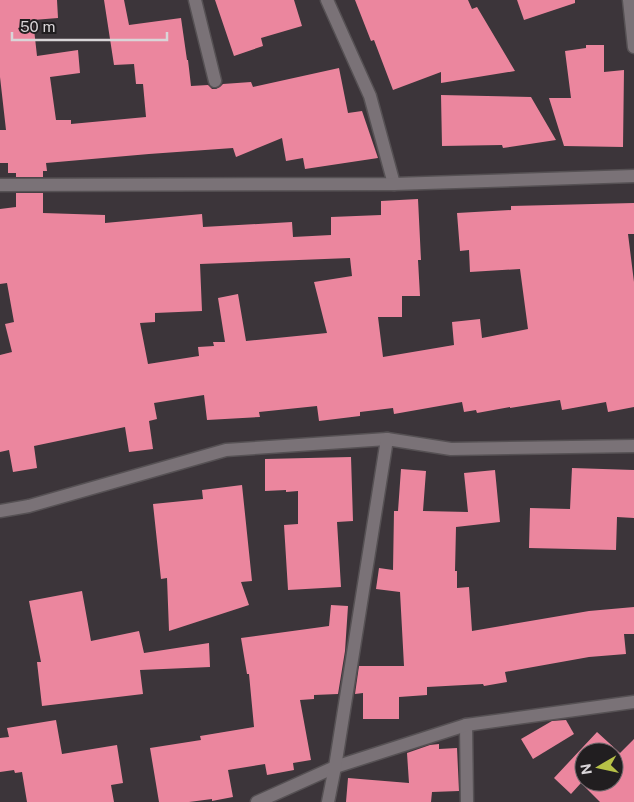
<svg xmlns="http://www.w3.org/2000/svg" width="634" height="802" font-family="'Public Sans',sans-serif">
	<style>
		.building { fill: #eb869e; fill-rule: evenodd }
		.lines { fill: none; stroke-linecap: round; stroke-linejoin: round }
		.minor-casing { stroke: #565154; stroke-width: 15 }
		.minor { stroke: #7a7277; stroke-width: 12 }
	</style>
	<rect width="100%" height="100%" fill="#3c353a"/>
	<!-- building -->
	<g class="building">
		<path d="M 0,0 L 57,0 L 58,18 L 33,20 L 37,56 L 78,50 L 80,73 L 50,77 L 56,120 L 71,120 L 71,124 L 146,117 L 143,84 L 136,84 L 134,64 L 114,65 L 104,0 L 124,0 L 129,25 L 181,18 L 187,60 L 188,60 L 191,86 L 208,85 L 212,89 L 216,89 L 220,87 L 223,84 L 251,82 L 253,87 L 339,68 L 348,113 L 362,111 L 378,158 L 305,169 L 303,158 L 286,161 L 282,138 L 236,157 L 233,148 L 149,154 L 46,163 L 47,171 L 43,171 L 43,177 L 16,177 L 16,173 L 8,173 L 8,163 L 0,163 L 0,130 L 6,130 L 0,77 Z"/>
		<path d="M 215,0 L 294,0 L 302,26 L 261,38 L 263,46 L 234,56 Z"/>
		<path d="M 355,0 L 468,0 L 472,9 L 477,7 L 515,71 L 441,83 L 441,72 L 393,90 L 374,40 L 371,41 Z"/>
		<path d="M 517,0 L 575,0 L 575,3 L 524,20 Z"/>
		<path d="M 586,45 L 604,45 L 604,72 L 624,70 L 623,147 L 564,146 L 549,98 L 571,98 L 565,51 L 586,48 Z"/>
		<path d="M 441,95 L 531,97 L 556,140 L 503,148 L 502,145 L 442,146 Z"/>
		<path d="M 16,193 L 43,193 L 43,213 L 105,215 L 105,223 L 202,214 L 203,227 L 292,222 L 293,237 L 331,235 L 331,217 L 381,215 L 381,201 L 418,199 L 421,260 L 418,260 L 420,296 L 402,296 L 402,317 L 378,317 L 383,357 L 454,345 L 452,322 L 480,319 L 482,338 L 528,329 L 520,269 L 470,272 L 469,250 L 460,251 L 457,213 L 511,210 L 511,206 L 634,203 L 634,234 L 628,234 L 634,282 L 634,407 L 608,412 L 606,402 L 562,410 L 560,400 L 510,408 L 510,407 L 477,413 L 476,410 L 464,412 L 462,402 L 394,414 L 393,408 L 360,412 L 360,416 L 319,421 L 317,406 L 259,412 L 260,417 L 207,420 L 204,395 L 154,403 L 157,419 L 149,421 L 153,449 L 129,452 L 125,427 L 34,446 L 37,468 L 13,472 L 9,450 L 0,452 L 0,355 L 12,352 L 5,324 L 14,322 L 7,283 L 0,284 L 0,209 L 16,207 ZM 350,258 L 352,276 L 314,282 L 327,333 L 246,341 L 238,294 L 218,298 L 225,342 L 213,342 L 214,346 L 198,347 L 199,356 L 148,364 L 140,323 L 155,322 L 155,313 L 202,311 L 200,264 Z"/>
		<path d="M 351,457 L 353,521 L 337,522 L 341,587 L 288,590 L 284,525 L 298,524 L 298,491 L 286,492 L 286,490 L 265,491 L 265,459 Z"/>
		<path d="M 572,468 L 634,470 L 634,518 L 617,517 L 616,550 L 529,548 L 530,508 L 570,509 Z"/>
		<path d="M 401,469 L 426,471 L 423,511 L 468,512 L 464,473 L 495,470 L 500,522 L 456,527 L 455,571 L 457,571 L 457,588 L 469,587 L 472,631 L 589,611 L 634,607 L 634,634 L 624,634 L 626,654 L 589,657 L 505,672 L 507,682 L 484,686 L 483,684 L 427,687 L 427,695 L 399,697 L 399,719 L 363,719 L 363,693 L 355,694 L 359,666 L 404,666 L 400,592 L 376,589 L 379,568 L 393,570 L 394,511 L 398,511 Z"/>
		<path d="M 242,485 L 252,581 L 241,582 L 249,605 L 169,631 L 167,578 L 161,579 L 153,504 L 203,499 L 202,490 Z"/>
		<path d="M 82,591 L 91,641 L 139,631 L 144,653 L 209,643 L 210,667 L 140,670 L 143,694 L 42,706 L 37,662 L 41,662 L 29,601 Z"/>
		<path d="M 331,605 L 348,606 L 345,651 L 338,694 L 314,695 L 314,699 L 300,700 L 311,760 L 293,763 L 294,770 L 267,775 L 265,764 L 228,770 L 233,797 L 212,801 L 212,799 L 189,802 L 159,802 L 150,748 L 201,740 L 200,736 L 254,727 L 249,674 L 247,674 L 241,638 L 329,626 Z"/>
		<path d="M 56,720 L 62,754 L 117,745 L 123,783 L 111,785 L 114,802 L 27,802 L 22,772 L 15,773 L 14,770 L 0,772 L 0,738 L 9,737 L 7,728 Z"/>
		<path d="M 566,720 L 574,734 L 533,759 L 521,739 L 552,721 Z"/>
		<path d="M 597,732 L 620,753 L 634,739 L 634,802 L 600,802 L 581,783 L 571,794 L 554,778 ZM 584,752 L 614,752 L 614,782 L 584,782 Z"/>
		<path d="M 439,744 L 439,749 L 457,748 L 459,791 L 432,792 L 431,802 L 346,802 L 348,778 L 409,783 L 407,753 L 430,745 Z"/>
	</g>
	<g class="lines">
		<defs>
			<g id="minor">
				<path d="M 195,0 L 215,81"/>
				<path d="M 327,0 L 370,96 L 394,184"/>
				<path d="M 629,0 L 634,47"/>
				<path d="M 0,185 L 394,184 L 634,176"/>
				<path d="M 0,511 L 29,506 L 226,450 L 387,439 L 451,449 L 634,446"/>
				<path d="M 466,725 L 467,802"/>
				<path d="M 257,802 L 335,767 L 466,725 L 634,702"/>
				<path d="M 328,802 L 335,767 L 387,439"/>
			</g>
		</defs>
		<!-- minor casing -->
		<use href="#minor" class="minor-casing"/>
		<!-- minor -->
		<use href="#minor" class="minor"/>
	</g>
	<!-- north arrow -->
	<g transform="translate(599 767) rotate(261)"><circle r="24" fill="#211e20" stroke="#6b676a"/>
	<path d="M0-4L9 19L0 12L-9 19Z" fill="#b7c147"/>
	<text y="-8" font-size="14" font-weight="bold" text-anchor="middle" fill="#d9d5d8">N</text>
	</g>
	<!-- scale -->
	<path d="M12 32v8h155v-8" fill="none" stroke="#d9d5d8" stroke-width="2.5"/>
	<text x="20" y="32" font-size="15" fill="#d9d5d8" stroke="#211e20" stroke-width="4" paint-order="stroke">50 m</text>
</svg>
